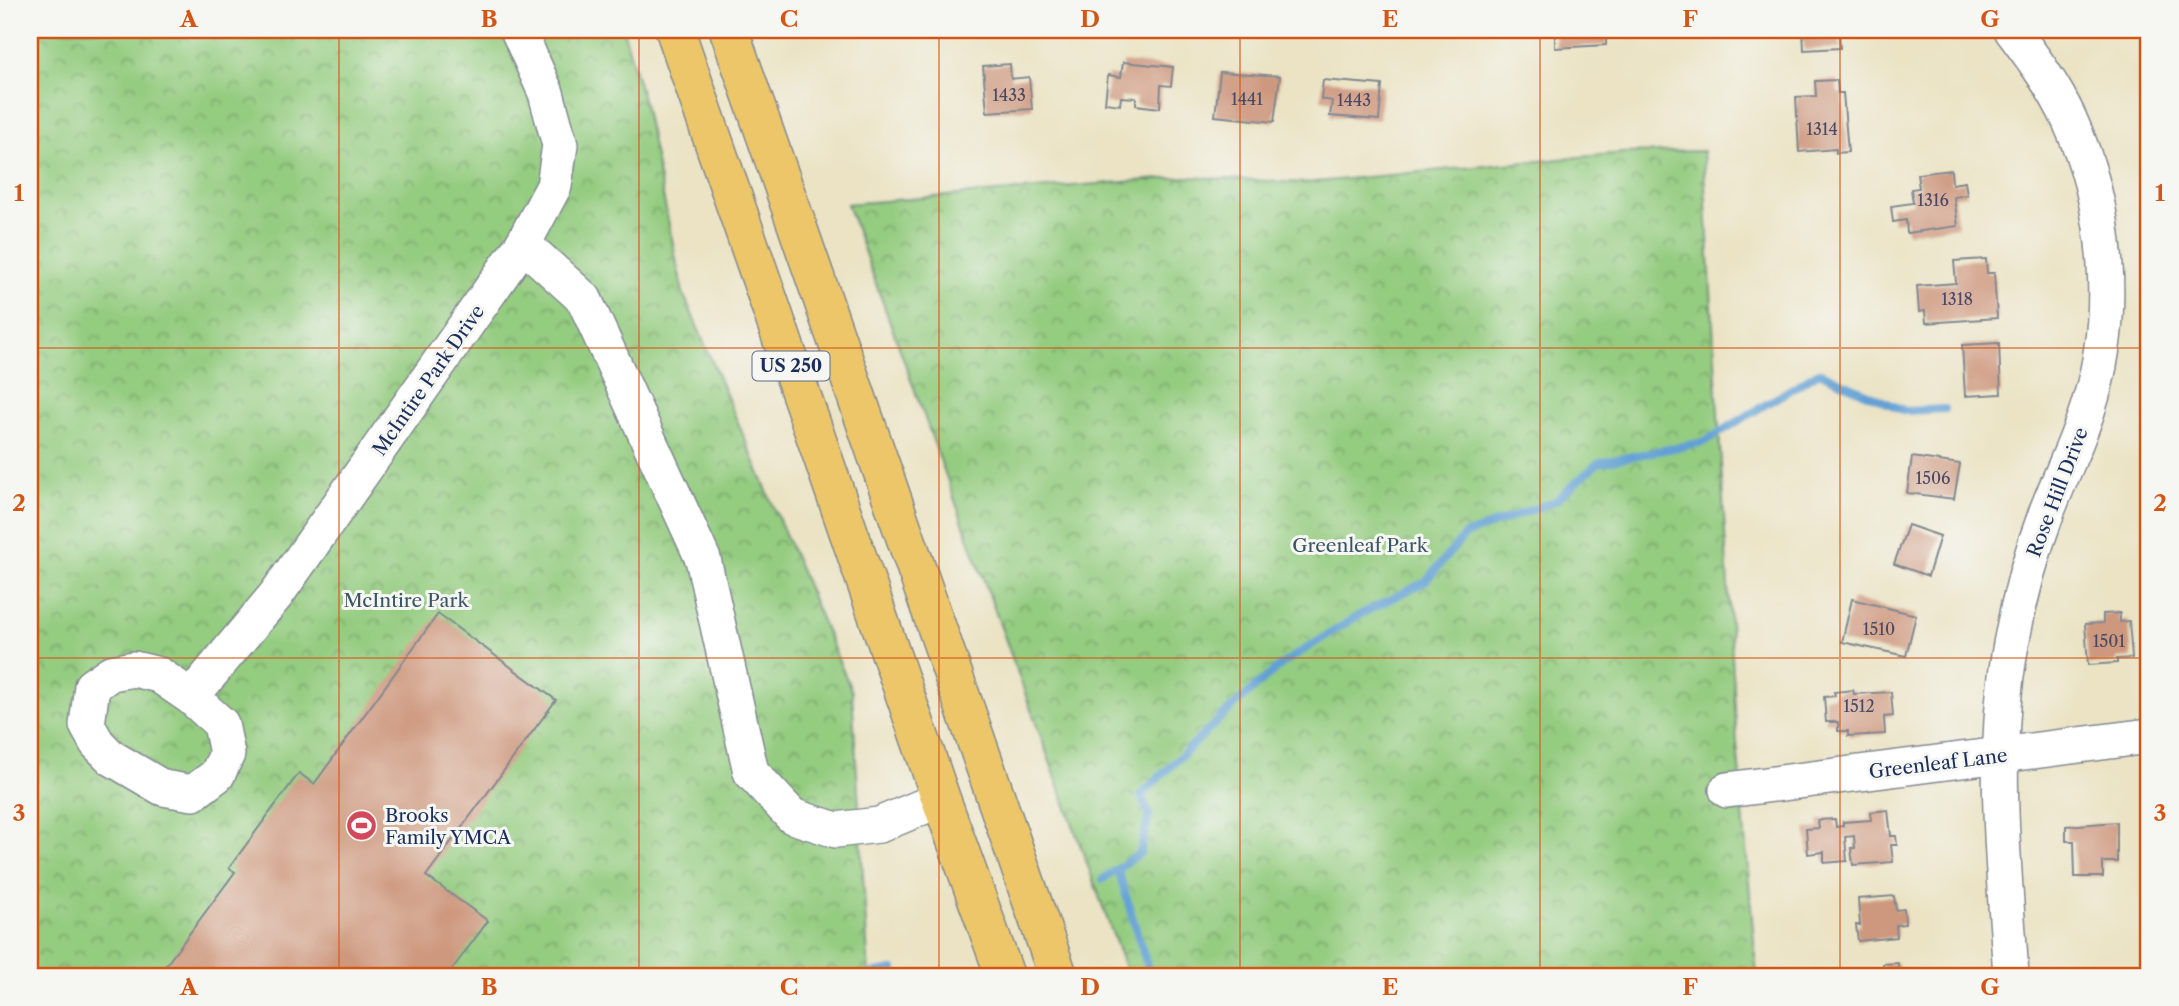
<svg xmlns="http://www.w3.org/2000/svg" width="2179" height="1006" font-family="'Libre Caslon Text',serif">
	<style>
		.park { fill: url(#park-crowns); stroke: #587e6f; stroke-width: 2 }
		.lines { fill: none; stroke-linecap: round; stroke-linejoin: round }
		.stream { stroke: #62a0d4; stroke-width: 8 }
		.building { fill: #ce987e }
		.minor-casing { stroke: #838991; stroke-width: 38 }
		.highway-casing { stroke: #838991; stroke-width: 41 }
		.minor { stroke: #fff; stroke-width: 35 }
		.highway { stroke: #ecc669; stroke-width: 38 }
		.grid { fill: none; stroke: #d45514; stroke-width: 2; stroke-opacity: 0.55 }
		.labels { text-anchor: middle; stroke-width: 6; stroke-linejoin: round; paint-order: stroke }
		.number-label { font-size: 16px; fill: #484966 }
		.shield { fill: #f6f6f2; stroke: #5d6b8a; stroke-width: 2 }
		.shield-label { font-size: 18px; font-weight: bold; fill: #1b2f5e }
		.street-label { font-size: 19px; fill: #1b2f5e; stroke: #f6f6f2 }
		.park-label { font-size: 19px; fill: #395666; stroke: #f6f6f2 }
		.poi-label { font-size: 19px; fill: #1b2f5e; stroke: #f6f6f2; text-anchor: start }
		.neatline { fill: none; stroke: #d45514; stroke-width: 2.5 }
		.grid-label { font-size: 23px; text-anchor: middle; font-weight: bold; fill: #d45514 }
	</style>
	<defs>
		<pattern id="park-crowns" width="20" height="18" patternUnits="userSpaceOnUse" patternTransform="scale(1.75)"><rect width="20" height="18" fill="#94cc80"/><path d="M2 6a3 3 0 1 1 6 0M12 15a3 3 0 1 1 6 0" fill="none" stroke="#78a66c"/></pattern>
	</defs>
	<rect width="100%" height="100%" fill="#f6f6f2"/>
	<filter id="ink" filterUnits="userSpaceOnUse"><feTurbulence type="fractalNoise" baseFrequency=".0143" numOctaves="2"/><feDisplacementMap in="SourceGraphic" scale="14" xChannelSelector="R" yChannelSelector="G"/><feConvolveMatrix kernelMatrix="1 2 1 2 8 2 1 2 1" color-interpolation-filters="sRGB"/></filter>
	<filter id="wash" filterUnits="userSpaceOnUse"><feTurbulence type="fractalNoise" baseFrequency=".00686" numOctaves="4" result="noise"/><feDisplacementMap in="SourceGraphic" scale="28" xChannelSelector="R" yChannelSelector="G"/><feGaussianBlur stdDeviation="1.57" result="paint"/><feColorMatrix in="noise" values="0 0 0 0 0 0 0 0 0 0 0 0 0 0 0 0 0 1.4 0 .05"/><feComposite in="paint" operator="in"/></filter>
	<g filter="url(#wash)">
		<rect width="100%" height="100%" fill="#ebe3c4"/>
		<!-- park -->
		<g class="park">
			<path d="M 30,30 L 619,30 L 624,33 L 643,99 L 683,293 L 852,692 L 869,976 L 30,976 Z"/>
			<path d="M 1703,151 L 1737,743 L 1757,976 L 1128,976 L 847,204 L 1186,177 L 1305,183 L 1623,153 Z"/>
		</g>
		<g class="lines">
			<!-- stream -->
			<g class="stream">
				<path d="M 2145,467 L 2149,468"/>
				<path d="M 1118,869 L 1150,976"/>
				<path d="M 1103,879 L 1140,853 L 1149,815 L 1141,795 L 1228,711 L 1282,664 L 1359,615 L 1425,582 L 1465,535 L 1555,501 L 1598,463 L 1704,442 L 1819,372 L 1905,411 L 1945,409"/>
				<path d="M 859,976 L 894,970"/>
			</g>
		</g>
		<g id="blocks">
			<!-- building -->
			<g class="building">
				<path d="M 1555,30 L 1606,30 L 1606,45 L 1555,48 Z"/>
				<path d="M 1803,30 L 1839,30 L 1840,48 L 1804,50 Z"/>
				<path d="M 1123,62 L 1173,67 L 1171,86 L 1161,85 L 1160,108 L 1136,105 L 1136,98 L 1121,97 L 1120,105 L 1105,103 L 1108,75 L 1121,77 Z"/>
				<path d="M 1010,64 L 1011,79 L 1029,77 L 1032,109 L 987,112 L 983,66 Z"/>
				<path d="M 1220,72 L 1280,76 L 1274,122 L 1215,116 Z"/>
				<path d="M 1323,80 L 1382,85 L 1379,120 L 1330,116 L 1332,101 L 1321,99 Z"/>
				<path d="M 1837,80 L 1838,93 L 1843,93 L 1848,152 L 1836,153 L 1836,149 L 1799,152 L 1796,97 L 1816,96 L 1815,81 Z"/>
				<path d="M 1951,170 L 1952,184 L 1965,182 L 1967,195 L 1954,197 L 1958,226 L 1907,233 L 1906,220 L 1893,222 L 1891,206 L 1913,203 L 1911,189 L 1919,188 L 1917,174 Z"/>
				<path d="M 1986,259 L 1987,273 L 1994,273 L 1997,318 L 1926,323 L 1925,311 L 1919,312 L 1917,286 L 1956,283 L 1954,261 Z"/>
				<path d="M 1999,343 L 2001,394 L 1965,396 L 1962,345 Z"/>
				<path d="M 1912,457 L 1960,464 L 1954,499 L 1907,493 Z"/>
				<path d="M 1908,525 L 1940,536 L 1928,576 L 1894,564 Z"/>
				<path d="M 1852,599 L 1916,615 L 1906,656 L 1842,642 Z"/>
				<path d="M 2120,613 L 2120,622 L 2129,621 L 2132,658 L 2117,659 L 2117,663 L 2088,665 L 2085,624 L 2103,623 L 2103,614 Z"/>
				<path d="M 438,614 L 556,700 L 426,876 L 488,921 L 447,976 L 158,976 L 235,872 L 229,868 L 299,773 L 314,784 Z"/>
				<path d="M 1853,690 L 1854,694 L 1891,692 L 1893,716 L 1884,717 L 1885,734 L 1848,736 L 1848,731 L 1838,731 L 1838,722 L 1826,722 L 1824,697 L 1835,696 L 1834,692 Z"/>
				<path d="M 1888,810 L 1891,836 L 1896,836 L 1897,845 L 1891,845 L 1893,862 L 1853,865 L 1851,848 L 1855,848 L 1854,836 L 1845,837 L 1847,861 L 1824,863 L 1824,852 L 1808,854 L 1806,829 L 1819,828 L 1818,820 L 1835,819 L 1836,827 L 1843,826 L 1843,822 L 1871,820 L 1870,812 Z"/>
				<path d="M 2141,817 L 2149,817 L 2149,831 L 2141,832 Z"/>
				<path d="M 2117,822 L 2117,862 L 2103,862 L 2103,877 L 2075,877 L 2074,841 L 2066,841 L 2066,826 Z"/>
				<path d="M 1894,896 L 1896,910 L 1904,909 L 1905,924 L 1896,925 L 1897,937 L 1858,941 L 1856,925 L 1860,925 L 1858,899 Z"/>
				<path d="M 1898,963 L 1899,976 L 1853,976 L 1853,974 L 1883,973 L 1883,964 Z"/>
			</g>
		</g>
	</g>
	<g filter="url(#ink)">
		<use href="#blocks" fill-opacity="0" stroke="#838991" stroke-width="2"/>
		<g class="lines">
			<defs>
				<g id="minor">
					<path d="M 523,244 L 584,299 L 703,559 L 751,772 L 792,816 L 836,830 L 879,825 L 941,799"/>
					<path d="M 134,669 L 159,675 L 191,697 L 221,724 L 227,754 L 217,775 L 193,793 L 163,788 L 112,758 L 97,743 L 87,725 L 92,686 L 111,673 Z"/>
					<path d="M 191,697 L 276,595 L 523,244 L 554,186 L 560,145 L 546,93 L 518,30"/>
					<path d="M 1727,790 L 2149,736"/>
					<path d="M 2011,976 C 2004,866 1991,753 2011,644 C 2019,599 2031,554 2047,511 C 2060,477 2077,443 2088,408 C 2118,316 2109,206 2069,119 C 2054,86 2033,58 2012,30"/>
				</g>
				<g id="highway">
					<path d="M 675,30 L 941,799 L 1005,976"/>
					<path d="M 729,30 L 1058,976"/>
				</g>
			</defs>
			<!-- minor casing -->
			<use href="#minor" class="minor-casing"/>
			<!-- highway casing -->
			<use href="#highway" class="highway-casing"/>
			<!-- minor -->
			<use href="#minor" class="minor"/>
			<!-- highway -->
			<use href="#highway" class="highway"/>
		</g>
	</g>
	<!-- grid -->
	<path class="grid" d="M 339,30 L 339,976M 639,30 L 639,976M 939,30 L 939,976M 1240,30 L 1240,976M 1540,30 L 1540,976M 1840,30 L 1840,976M 30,348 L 2149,348M 30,658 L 2149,658"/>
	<!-- icons -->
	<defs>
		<symbol id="stadium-disc" viewBox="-11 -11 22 22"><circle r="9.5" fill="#d1495b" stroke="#f6f6f2"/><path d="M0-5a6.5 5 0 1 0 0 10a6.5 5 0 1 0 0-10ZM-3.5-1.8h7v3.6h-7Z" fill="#fff"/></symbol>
	</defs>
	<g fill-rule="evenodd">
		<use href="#stadium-disc" x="344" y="808" width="35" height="35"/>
	</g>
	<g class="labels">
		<!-- number labels -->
		<g class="number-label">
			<text x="1009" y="101">1433</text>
			<text x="1247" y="105">1441</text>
			<text x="1354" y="106">1443</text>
			<text x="1822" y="135">1314</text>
			<text x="1933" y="206">1316</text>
			<text x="1957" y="305">1318</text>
			<text x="1933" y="484">1506</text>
			<text x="1879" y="635">1510</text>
			<text x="2109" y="647">1501</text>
			<text x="1859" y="712">1512</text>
		</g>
		<!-- shield labels -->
		<rect class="shield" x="752.5" y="351.5" width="77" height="29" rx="5"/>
		<g class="shield-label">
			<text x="791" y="372">US 250</text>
		</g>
		<!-- street labels -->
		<g class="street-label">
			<text transform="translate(428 380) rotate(-55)" y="7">McIntire Park Drive</text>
			<text transform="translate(2057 492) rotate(-69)" y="7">Rose Hill Drive</text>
			<text transform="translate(1938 763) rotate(-7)" y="7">Greenleaf Lane</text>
		</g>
		<!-- park labels -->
		<g class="park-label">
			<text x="1360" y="552">Greenleaf Park</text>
			<text x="406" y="607">McIntire Park</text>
		</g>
		<!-- poi labels -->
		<g class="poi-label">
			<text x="385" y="822">Brooks<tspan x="385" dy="22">Family YMCA</tspan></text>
		</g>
	</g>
	<!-- margin -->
	<rect width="2179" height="1006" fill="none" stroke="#f6f6f2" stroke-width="77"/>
	<rect x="38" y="38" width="2102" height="930" class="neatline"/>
	<g class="grid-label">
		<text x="189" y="27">A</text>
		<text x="489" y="27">B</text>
		<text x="789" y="27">C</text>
		<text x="1090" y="27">D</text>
		<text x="1390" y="27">E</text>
		<text x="1690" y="27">F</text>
		<text x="1990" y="27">G</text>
		<text x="19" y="201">1</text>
		<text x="2160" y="201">1</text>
		<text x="19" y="511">2</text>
		<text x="2160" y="511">2</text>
		<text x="19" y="821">3</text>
		<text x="2160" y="821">3</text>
		<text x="189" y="995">A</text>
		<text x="489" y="995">B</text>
		<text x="789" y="995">C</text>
		<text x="1090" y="995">D</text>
		<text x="1390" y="995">E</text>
		<text x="1690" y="995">F</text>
		<text x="1990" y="995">G</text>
	</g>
</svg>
